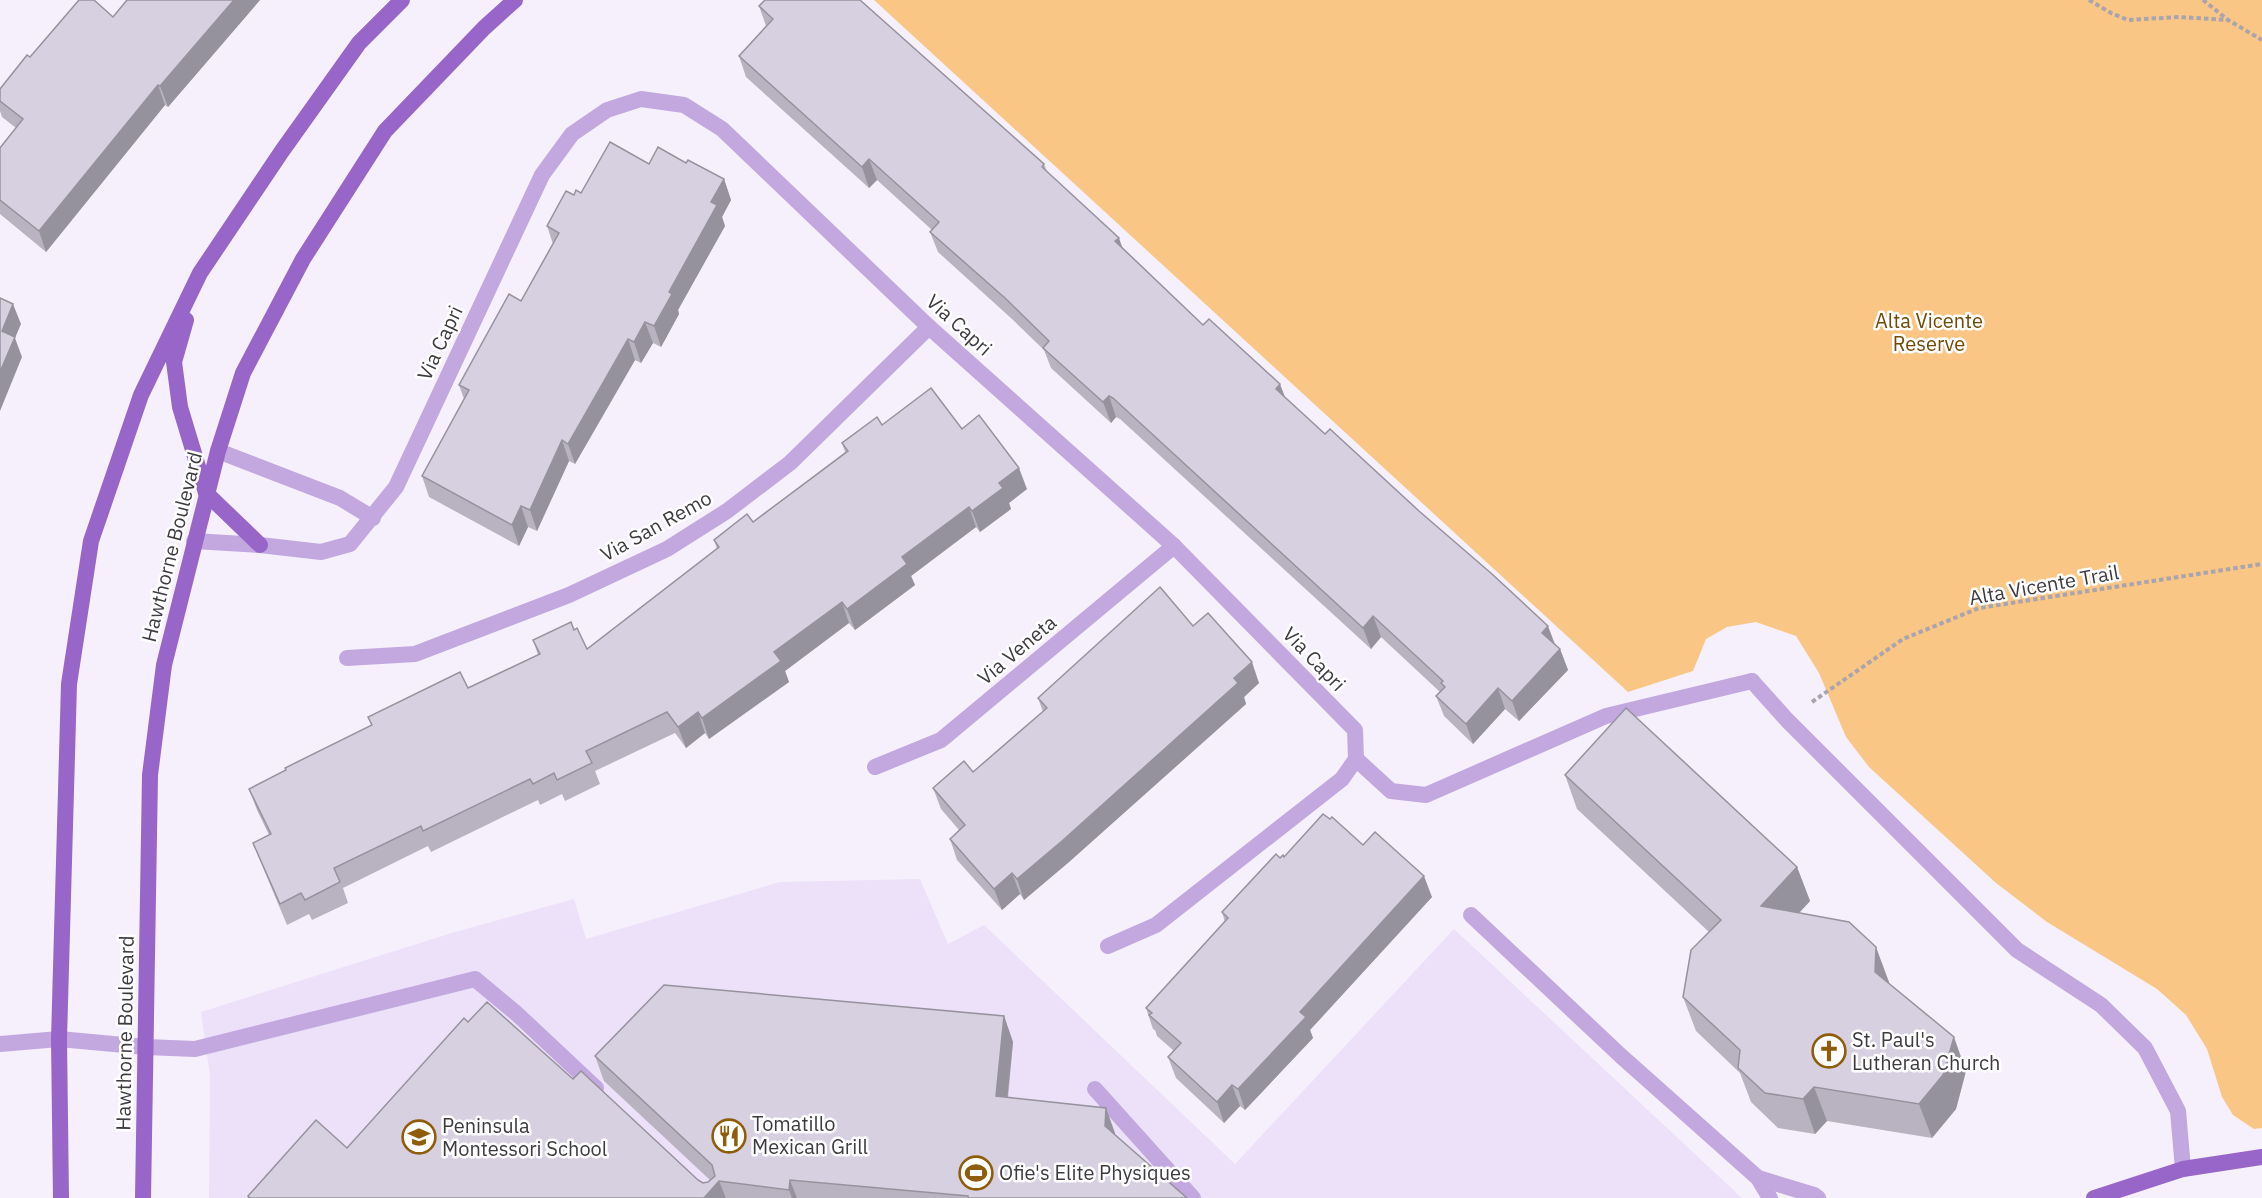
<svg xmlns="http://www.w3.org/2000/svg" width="2262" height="1198" font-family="'IBM Plex Sans',sans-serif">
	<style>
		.built { fill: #ece1f9 }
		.green { fill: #f9c685 }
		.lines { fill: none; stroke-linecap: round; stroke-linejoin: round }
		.path { stroke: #a9a4ae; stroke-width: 4; stroke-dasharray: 4.5 3; stroke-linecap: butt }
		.service { stroke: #c2a8df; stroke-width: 16 }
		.minor { stroke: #c2a8df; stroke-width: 16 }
		.tertiary { stroke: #c2a8df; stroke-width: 16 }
		.primary { stroke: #9865c9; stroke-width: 16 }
		.wall { fill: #b9b3c1 }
		.shaded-wall { fill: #96929d }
		.building { fill: #d7d0e0; stroke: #96929d; stroke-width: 1.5 }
		.labels { text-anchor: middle; stroke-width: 5; stroke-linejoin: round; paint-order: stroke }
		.park-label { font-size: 20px; fill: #714907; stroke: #fff }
		.street-label { font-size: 20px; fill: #3d3a40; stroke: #fff }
		.poi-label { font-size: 20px; fill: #3d3a40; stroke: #fff; text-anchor: start }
	</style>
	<rect width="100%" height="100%" fill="#f6f0fd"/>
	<!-- built -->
	<path class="built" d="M 920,879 L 948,944 L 984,925 L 1235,1164 L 1454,929 L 1742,1198 L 209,1198 L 210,1075 L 201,1012 L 455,932 L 574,899 L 586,939 L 780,882 Z"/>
	<!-- green -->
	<path class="green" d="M 874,0 L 2262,0 L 2262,1128 L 2254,1129 L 2233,1115 L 2222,1097 L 2207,1049 L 2186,1015 L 2157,989 L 2047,922 L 1996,883 L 1869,767 L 1846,737 L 1819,673 L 1796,636 L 1756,622 L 1727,627 L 1706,639 L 1693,671 L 1628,692 Z"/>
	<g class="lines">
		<!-- path -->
		<g class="path">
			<path d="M 2089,0 L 2111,13 L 2128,20 L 2179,17 L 2228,20"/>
			<path d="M 2203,0 L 2228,20 L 2262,40"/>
			<path d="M 1812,702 L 1903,639 L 1979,608 L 2262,564"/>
		</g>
		<!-- service -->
		<g class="service">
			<path d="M 1356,759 L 1391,791 L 1426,795 L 1606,716 L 1752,681"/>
			<path d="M 1471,915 L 1621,1056 L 1758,1178 L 1770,1198"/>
			<path d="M 146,1047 L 195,1049 L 475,979 L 517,1014 L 596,1088"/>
			<path d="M 1095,1089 L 1193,1198"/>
			<path d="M 1758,1178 L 1814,1195 L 1818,1198"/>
		</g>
		<!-- minor -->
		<g class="minor">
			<path d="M 218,451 L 340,498 L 373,518"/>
			<path d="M 194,541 L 260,545 L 321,552 L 350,544 L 396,487 L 542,175 L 572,134 L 607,110 L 641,99 L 684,105 L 722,129 L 929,327 L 1174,546 L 1355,730 L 1356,759 L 1342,779 L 1156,925 L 1108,946"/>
			<path d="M 347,658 L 415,654 L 569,595 L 667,549 L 727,511 L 790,463 L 929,327"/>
			<path d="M 1752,681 L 1787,720 L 2017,950 L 2101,1005 L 2145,1048 L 2178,1111 L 2183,1169"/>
			<path d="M 875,767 L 941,740 L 1174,546"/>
		</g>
		<!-- tertiary -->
		<path class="tertiary" d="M 0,1044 L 59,1039 L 146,1047"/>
		<!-- primary -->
		<g class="primary">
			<path d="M 186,320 L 174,362 L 180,407 L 206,493 L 260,545"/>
			<path d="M 61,1198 L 59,1039 L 69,684 L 91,541 L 141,395 L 200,273 L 282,151 L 359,43 L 402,0"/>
			<path d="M 143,1198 L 150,775 L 164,665 L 218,451 L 243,373 L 303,259 L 385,131 L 484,28 L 515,0"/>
			<path d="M 2094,1198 L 2183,1169 L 2262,1157"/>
		</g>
	</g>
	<!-- wall -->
	<g class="wall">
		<path d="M 127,0 L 260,0 L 168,107 L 165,105 L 46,252 L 0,214 L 0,148 L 16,128 L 2,117 L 0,111 L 0,89 L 30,57 L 113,17 Z"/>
		<path d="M 759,6 L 1044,164 L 1047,171 L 1123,248 L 1203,325 L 1285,397 L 1560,649 L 1568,670 L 1519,721 L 1505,709 L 1473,744 L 1444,716 L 1436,696 L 1440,692 L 1381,637 L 1371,649 L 1120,419 L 1116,417 L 1111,423 L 1051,368 L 1044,350 L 1012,319 L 938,252 L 930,232 L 932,230 L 877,180 L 869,188 L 746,77 L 739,56 L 766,26 Z"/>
		<path d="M 686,163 L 724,179 L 731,200 L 722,217 L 725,226 L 678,310 L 679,314 L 661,347 L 653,343 L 641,363 L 635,360 L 575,464 L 569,461 L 537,531 L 528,527 L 519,546 L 429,497 L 422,476 L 464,399 L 459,385 L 521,301 L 553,244 L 547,226 L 574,195 L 581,193 L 649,164 Z"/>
		<path d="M 882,425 L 962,429 L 1027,489 L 1009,503 L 1011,509 L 980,532 L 976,527 L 911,576 L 915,585 L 855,630 L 849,623 L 785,671 L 789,682 L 709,739 L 705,733 L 686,748 L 675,733 L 595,771 L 600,784 L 565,801 L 562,794 L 540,805 L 538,800 L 431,852 L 428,846 L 343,888 L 348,903 L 312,920 L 309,914 L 287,925 L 261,863 L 253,843 L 269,835 L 257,810 L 249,789 L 286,770 L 468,688 L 538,655 L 533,640 L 574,630 L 587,649 L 717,549 L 714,540 L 753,522 L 845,452 L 842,443 Z"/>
		<path d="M 1193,626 L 1259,683 L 1244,697 L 1246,704 L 1069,862 L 1024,900 L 1020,894 L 1002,910 L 957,860 L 950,839 L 959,830 L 941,809 L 933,788 L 973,772 L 1043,712 L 1038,698 Z"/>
		<path d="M 1565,775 L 1797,867 L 1810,901 L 1799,913 L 1889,982 L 1889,984 L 1966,1071 L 1956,1109 L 1932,1138 L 1827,1121 L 1815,1134 L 1778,1128 L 1751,1102 L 1740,1073 L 1696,1031 L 1683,997 L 1709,932 L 1577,809 Z"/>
		<path d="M 1363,845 L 1432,897 L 1310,1030 L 1313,1038 L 1245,1110 L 1240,1106 L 1224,1123 L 1176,1078 L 1168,1057 L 1174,1051 L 1157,1036 L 1155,1030 L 1153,1029 L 1146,1008 L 1225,922 L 1222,912 L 1280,858 Z"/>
		<path d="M 1004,1016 L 1013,1042 L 1008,1098 L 1115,1133 L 1115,1135 L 1187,1198 L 248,1198 L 248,1196 L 347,1148 L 468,1022 L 573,1079 L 698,1180 L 703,1183 L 708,1182 L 710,1180 L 604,1081 L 595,1056 Z"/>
	</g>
	<!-- shaded-wall -->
	<g class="shaded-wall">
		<path d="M 234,0 L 260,0 L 168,107 L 160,86 Z"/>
		<path d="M 158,85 L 165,105 L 46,252 L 39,231 Z"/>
		<path d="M 869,159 L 877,180 L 869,188 L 862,167 Z"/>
		<path d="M 724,179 L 731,200 L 722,217 L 725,226 L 678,310 L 679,314 L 661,347 L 654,326 L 711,202 Z"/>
		<path d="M 1119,238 L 1126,258 L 1115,241 Z"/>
		<path d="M 13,304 L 21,324 L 15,338 L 22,357 L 0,411 L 0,372 L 2,331 Z"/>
		<path d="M 645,322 L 653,343 L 641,363 L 634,342 Z"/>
		<path d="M 628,339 L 635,360 L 575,464 L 568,444 Z"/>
		<path d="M 1280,384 L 1288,405 L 1276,389 Z"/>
		<path d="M 1109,396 L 1116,417 L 1111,423 L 1103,402 Z"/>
		<path d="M 562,440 L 569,461 L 537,531 L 530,510 Z"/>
		<path d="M 1019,468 L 1027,489 L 1009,503 L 1011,509 L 980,532 L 972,511 L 999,483 Z"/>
		<path d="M 521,506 L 528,527 L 519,546 L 512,525 Z"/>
		<path d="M 969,507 L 976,527 L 911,576 L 915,585 L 855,630 L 847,609 L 902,557 Z"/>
		<path d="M 842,602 L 849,623 L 785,671 L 789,682 L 709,739 L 702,718 L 774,652 Z"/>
		<path d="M 1373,616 L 1381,637 L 1371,649 L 1363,628 Z"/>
		<path d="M 1548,626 L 1556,647 L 1542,633 Z"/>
		<path d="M 1560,649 L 1568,670 L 1519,721 L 1512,701 Z"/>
		<path d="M 1252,662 L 1259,683 L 1244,697 L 1246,704 L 1069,862 L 1024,900 L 1017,879 Z"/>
		<path d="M 1498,688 L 1505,709 L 1473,744 L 1466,724 Z"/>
		<path d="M 698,712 L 705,733 L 686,748 L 678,727 Z"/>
		<path d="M 1797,867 L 1810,901 L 1774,940 L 1761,906 Z"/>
		<path d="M 1012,873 L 1020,894 L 1002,910 L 994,889 Z"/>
		<path d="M 1424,876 L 1432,897 L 1310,1030 L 1313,1038 L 1245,1110 L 1238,1089 L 1300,1012 Z"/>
		<path d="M 1876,947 L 1889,982 L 1887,1007 L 1875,972 Z"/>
		<path d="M 1004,1016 L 1013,1042 L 1005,1122 L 996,1096 Z"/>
		<path d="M 1954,1037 L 1966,1071 L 1956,1109 L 1932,1138 L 1919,1104 Z"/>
		<path d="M 1232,1085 L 1240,1106 L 1224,1123 L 1217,1102 Z"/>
		<path d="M 1814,1087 L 1827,1121 L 1815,1134 L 1803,1099 Z"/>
		<path d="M 1106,1108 L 1115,1133 L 1114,1152 L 1105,1126 Z"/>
		<path d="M 790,1180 L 797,1198 L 792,1198 L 789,1190 Z"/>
		<path d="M 719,1181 L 726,1198 L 704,1198 Z"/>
	</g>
	<!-- building -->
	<g class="building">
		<path d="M 79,0 L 94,0 L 113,17 L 127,0 L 234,0 L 160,86 L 158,85 L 39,231 L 0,200 L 0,148 L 23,119 L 0,101 L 0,89 L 27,55 L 30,57 Z"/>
		<path d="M 765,0 L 860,0 L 1044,164 L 1042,167 L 1119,238 L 1115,241 L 1203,325 L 1209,319 L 1280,384 L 1276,389 L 1325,434 L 1330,429 L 1419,511 L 1492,574 L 1548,626 L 1542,633 L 1560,649 L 1512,701 L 1498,688 L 1466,724 L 1436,696 L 1445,687 L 1441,683 L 1443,681 L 1373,616 L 1363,628 L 1113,398 L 1109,396 L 1103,402 L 1043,348 L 1049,341 L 1005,298 L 930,232 L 939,222 L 869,159 L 862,167 L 739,56 L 773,19 L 759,6 Z"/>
		<path d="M 610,142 L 649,164 L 658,147 L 686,163 L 688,160 L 724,179 L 711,202 L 717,205 L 669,292 L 672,294 L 654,326 L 645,322 L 634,342 L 628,339 L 568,444 L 562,440 L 530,510 L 521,506 L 512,525 L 422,476 L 469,390 L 459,385 L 509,294 L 521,301 L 559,233 L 547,226 L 566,191 L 574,195 L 576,190 L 581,193 Z"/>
		<path d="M 0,298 L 13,304 L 2,331 L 15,337 L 0,372 Z"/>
		<path d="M 931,388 L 962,429 L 979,415 L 1019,468 L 999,483 L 1003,488 L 972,511 L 969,507 L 902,557 L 907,564 L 847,609 L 842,602 L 774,652 L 781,661 L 702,718 L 698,712 L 678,727 L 667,712 L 586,751 L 592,763 L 557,780 L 554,773 L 533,784 L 530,779 L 423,831 L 421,826 L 334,868 L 340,882 L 305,900 L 301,893 L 280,904 L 253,843 L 271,834 L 249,789 L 286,770 L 285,768 L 372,725 L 368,717 L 460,672 L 468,688 L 540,654 L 533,640 L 571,622 L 574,630 L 577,628 L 587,649 L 719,547 L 714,540 L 747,514 L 753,522 L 848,451 L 842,443 L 877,417 L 882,425 Z"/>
		<path d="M 1160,587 L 1193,626 L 1208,613 L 1252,662 L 1234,678 L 1238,683 L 1062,841 L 1017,879 L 1012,873 L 994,889 L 950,839 L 965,825 L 933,788 L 964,761 L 973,772 L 1047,708 L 1038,698 Z"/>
		<path d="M 1626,708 L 1797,867 L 1761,906 L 1849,922 L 1876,947 L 1875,972 L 1954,1037 L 1943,1075 L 1919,1104 L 1814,1087 L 1803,1099 L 1765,1093 L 1738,1068 L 1740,1050 L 1683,997 L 1691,950 L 1721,920 L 1565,775 Z"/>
		<path d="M 1323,814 L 1330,819 L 1332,817 L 1363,845 L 1375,832 L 1424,876 L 1300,1012 L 1306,1017 L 1238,1089 L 1232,1085 L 1217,1102 L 1168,1057 L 1181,1043 L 1149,1015 L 1152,1013 L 1146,1008 L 1228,918 L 1222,912 L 1276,854 L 1280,858 L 1283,855 L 1284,857 Z"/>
		<path d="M 664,985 L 1004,1016 L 996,1096 L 1106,1108 L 1105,1126 L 1187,1198 L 968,1198 L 968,1196 L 790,1180 L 789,1190 L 719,1181 L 704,1198 L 250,1198 L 248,1196 L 316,1120 L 347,1148 L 464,1018 L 468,1022 L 487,1002 L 573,1079 L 581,1071 L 698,1180 L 703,1183 L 708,1182 L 715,1176 L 712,1165 L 595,1056 Z"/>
	</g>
	<!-- icons -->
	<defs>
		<symbol id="church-ring" viewBox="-11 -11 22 22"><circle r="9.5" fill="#fff" stroke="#8f5d0a" stroke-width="1.5"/><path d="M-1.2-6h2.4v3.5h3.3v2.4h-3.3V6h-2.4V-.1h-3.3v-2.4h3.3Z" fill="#8f5d0a"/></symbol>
		<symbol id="restaurant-ring" viewBox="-11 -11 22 22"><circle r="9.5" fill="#fff" stroke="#8f5d0a" stroke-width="1.5"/><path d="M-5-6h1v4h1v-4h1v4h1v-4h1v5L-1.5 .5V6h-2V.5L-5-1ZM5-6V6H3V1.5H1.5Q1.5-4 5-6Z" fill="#8f5d0a"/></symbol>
		<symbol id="school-ring" viewBox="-11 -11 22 22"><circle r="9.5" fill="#fff" stroke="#8f5d0a" stroke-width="1.5"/><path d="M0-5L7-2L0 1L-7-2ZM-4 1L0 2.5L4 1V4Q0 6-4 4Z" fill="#8f5d0a"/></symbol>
		<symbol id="stadium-ring" viewBox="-11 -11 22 22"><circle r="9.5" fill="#fff" stroke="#8f5d0a" stroke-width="1.5"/><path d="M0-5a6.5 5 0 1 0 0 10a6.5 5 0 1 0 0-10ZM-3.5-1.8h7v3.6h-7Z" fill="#8f5d0a"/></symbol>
	</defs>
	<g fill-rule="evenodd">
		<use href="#church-ring" x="1810" y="1032" width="38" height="38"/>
		<use href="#restaurant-ring" x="710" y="1117" width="38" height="38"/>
		<use href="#school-ring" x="400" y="1118" width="38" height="38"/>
		<use href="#stadium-ring" x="957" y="1154" width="38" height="38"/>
	</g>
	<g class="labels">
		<!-- park labels -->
		<g class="park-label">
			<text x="1929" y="328">Alta Vicente<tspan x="1929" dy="23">Reserve</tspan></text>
		</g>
		<!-- street labels -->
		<g class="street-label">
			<text transform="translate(959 325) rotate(42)" y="7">Via Capri</text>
			<text transform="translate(440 343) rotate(-65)" y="7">Via Capri</text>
			<text transform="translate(656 526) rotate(-29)" y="7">Via San Remo</text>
			<text transform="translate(172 547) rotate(-76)" y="7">Hawthorne Boulevard</text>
			<text transform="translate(2044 585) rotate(-10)" y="7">Alta Vicente Trail</text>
			<text transform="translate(1017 650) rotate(-40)" y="7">Via Veneta</text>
			<text transform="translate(1314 659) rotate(46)" y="7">Via Capri</text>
			<text transform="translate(125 1033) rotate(-89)" y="7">Hawthorne Boulevard</text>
		</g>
		<!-- poi labels -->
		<g class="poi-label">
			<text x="1852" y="1047">St. Paul's<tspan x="1852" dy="23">Lutheran Church</tspan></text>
			<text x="752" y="1131">Tomatillo<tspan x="752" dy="23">Mexican Grill</tspan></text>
			<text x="442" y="1133">Peninsula<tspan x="442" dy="23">Montessori School</tspan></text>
			<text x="999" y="1180">Ofie's Elite Physiques</text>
		</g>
	</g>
</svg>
